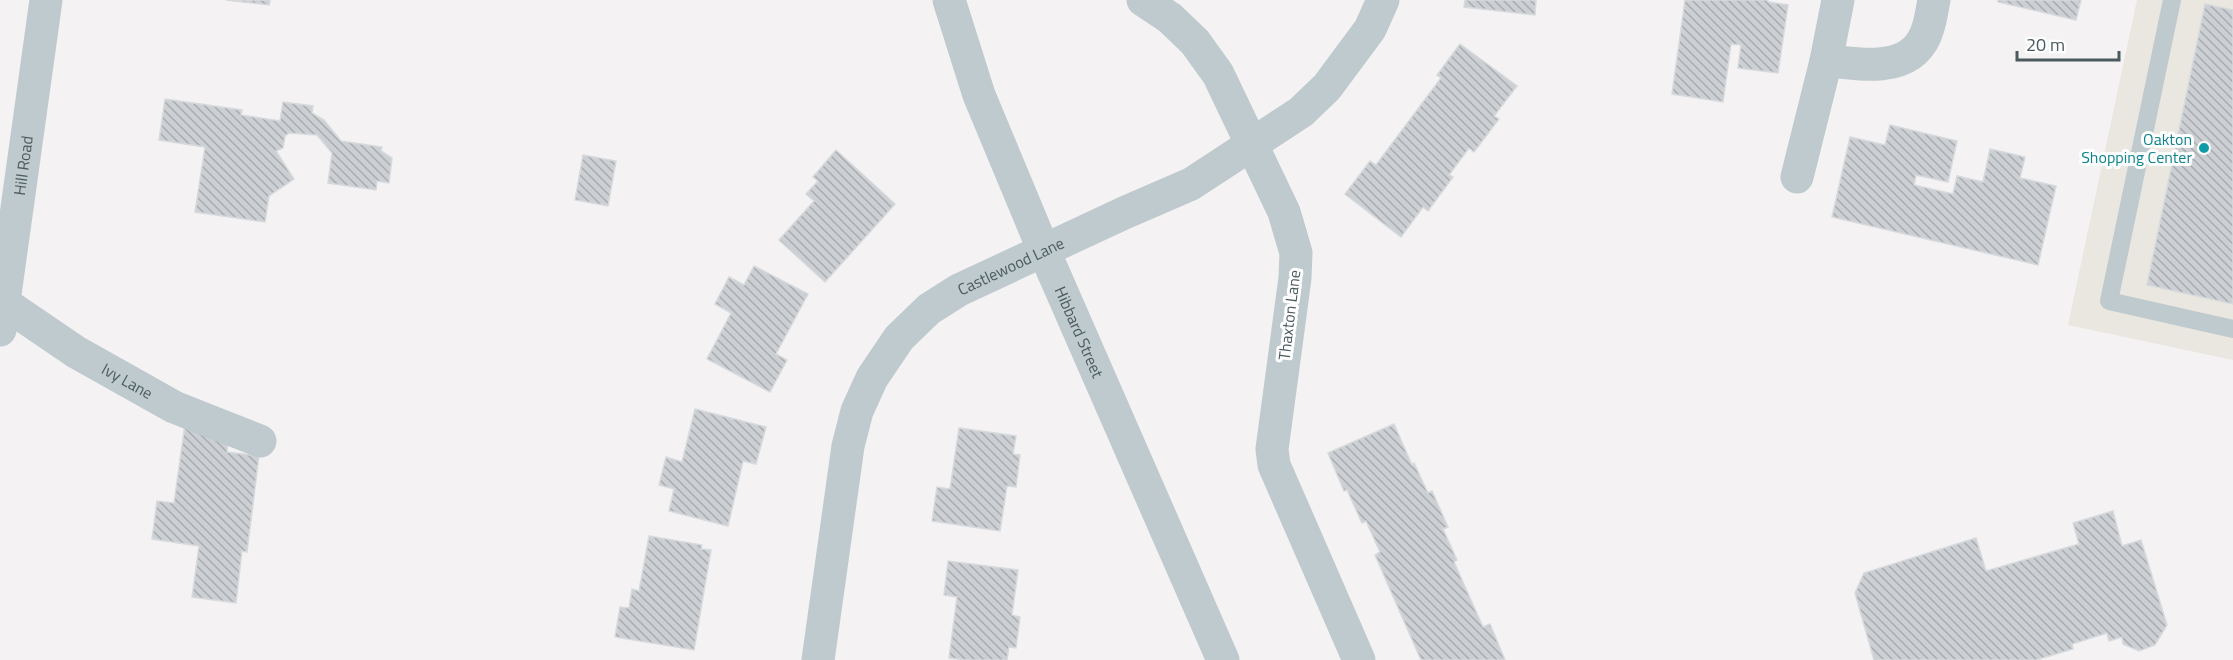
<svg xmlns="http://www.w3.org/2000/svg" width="2233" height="660" font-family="'Titillium Web',sans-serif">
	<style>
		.commercial { fill: #eae6e0 }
		.building { fill: url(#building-back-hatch); stroke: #d6dadd; stroke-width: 1.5 }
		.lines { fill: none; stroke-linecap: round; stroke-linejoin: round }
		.service { stroke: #becace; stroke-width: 18 }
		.minor { stroke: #becace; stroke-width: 33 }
		.culture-dot { fill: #0f9aa8; stroke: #fff; stroke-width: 2 }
		.labels { text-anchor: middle; stroke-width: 6; stroke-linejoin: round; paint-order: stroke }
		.culture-label { font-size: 16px; fill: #0d838f; stroke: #fff; text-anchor: end }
		.street-label { font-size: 16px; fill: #4a5a5f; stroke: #fff }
	</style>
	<defs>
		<pattern id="building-back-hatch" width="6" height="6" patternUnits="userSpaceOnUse" patternTransform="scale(1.5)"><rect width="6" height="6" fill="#ccd0d4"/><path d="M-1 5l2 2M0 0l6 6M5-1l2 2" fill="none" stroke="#a8acaf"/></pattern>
	</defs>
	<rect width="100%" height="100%" fill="#f4f2f3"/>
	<!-- commercial -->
	<path class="commercial" d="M 2137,0 L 2233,0 L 2233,360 L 2068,325 Z"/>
	<!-- building -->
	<g class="building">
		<path d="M 226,0 L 270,0 L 269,5 Z"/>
		<path d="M 1465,0 L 1536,0 L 1535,15 L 1464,7 Z"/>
		<path d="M 1685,0 L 1768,0 L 1768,2 L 1788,5 L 1778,73 L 1738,68 L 1741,45 L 1731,44 L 1723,102 L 1672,94 Z"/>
		<path d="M 1998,0 L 2081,0 L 2076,20 L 1998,2 Z"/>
		<path d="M 2205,4 L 2233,10 L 2233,304 L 2147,285 Z"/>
		<path d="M 1460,44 L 1517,86 L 1494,116 L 1499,119 L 1474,152 L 1469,148 L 1449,175 L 1453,177 L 1428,211 L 1423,207 L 1401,237 L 1345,194 L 1370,161 L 1376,165 L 1441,78 L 1437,75 Z"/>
		<path d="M 165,99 L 242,110 L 241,115 L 280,121 L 283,102 L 313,106 L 312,113 L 324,120 L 341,141 L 382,147 L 381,151 L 392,158 L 389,183 L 377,181 L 376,190 L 328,183 L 332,153 L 317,135 L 289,133 L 285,136 L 283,148 L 276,151 L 294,179 L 269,196 L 265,222 L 195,212 L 205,147 L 159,140 Z"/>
		<path d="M 1890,125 L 1957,141 L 1948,182 L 1916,175 L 1914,185 L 1953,194 L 1957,176 L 1983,182 L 1990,149 L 2025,157 L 2020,178 L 2056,186 L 2038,265 L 1832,217 L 1850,137 L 1885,145 Z"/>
		<path d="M 836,150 L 895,204 L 825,282 L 779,240 L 814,201 L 806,194 L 818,181 L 813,177 Z"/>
		<path d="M 583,155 L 616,161 L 608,206 L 575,200 Z"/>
		<path d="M 754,266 L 808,294 L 776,354 L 787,360 L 770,392 L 707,359 L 731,313 L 715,304 L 729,277 L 744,285 Z"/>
		<path d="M 695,409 L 766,427 L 756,464 L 743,461 L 728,526 L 669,511 L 674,489 L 659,485 L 666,457 L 682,462 Z"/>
		<path d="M 185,424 L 229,430 L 227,452 L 259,456 L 247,552 L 242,551 L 236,603 L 192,597 L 199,546 L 152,539 L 157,501 L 174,503 Z"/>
		<path d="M 1394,424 L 1412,465 L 1414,463 L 1428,493 L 1432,491 L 1448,527 L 1443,529 L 1457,560 L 1454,562 L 1483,627 L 1490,624 L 1505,660 L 1421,660 L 1375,555 L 1380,552 L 1366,521 L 1362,523 L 1347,490 L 1344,491 L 1328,453 Z"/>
		<path d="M 959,428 L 1016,436 L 1013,454 L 1020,455 L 1016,487 L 1007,486 L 1000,531 L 932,521 L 937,487 L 950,489 Z"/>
		<path d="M 2113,511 L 2122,546 L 2141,540 L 2167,625 L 2155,645 L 2139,651 L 2123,644 L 2122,637 L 2109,641 L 2107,633 L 2072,644 L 2073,649 L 2036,660 L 1874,660 L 1855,593 L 1864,573 L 1976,538 L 1986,571 L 2079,544 L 2073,523 Z"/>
		<path d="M 649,536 L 702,545 L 701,549 L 711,550 L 694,650 L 615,637 L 620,607 L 629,608 L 632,589 L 639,591 Z"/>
		<path d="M 948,561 L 1018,570 L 1012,615 L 1020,617 L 1016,648 L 1009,647 L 1007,660 L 967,660 L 949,658 L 957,597 L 944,595 Z"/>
	</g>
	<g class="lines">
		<!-- service -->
		<path class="service" d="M 2172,0 L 2109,301 L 2233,329"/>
		<!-- minor -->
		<g class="minor">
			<path id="s1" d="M 949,0 L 979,95 L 1044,251 L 1223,660"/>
			<path d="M 1143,0 L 1170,18 L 1195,42 L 1218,74 L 1284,212 L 1296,253 L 1295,278 L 1272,449 L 1274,465 L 1359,660"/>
			<path d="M 1826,61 C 1863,64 1914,75 1928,28 C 1931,19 1932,9 1934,0"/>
			<path d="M 1797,177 L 1826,61 L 1838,0"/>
			<path id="s2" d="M 4,303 L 76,352 L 174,407 L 260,441"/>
			<path id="s3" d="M 0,330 L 46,0"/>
			<path id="s4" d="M 818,660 L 848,446 L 857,411 L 872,378 L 899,338 L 929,309 L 959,290 L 1124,213 L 1191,184 L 1301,112 L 1327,87 L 1370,29 L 1383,0"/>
		</g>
	</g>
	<!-- markers -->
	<circle class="culture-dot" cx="2204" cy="148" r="6"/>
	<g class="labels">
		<!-- culture labels -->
		<g class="culture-label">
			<text x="2192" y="145">Oakton<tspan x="2192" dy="18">Shopping Center</tspan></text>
		</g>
		<!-- street labels -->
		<g class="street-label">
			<text dy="6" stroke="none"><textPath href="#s3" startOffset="166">Hill Road</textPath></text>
			<text dy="6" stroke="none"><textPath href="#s4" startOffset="471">Castlewood Lane</textPath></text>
			<text transform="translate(1289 315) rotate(-83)" y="6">Thaxton Lane</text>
			<text dy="6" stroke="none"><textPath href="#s1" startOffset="357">Hibbard Street</textPath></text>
			<text dy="6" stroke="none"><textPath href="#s2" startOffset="146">Ivy Lane</textPath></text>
		</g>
	</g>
	<!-- scale -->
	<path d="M2017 51v9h102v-9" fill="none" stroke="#4a5a5f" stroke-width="3"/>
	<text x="2026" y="51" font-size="18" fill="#4a5a5f" stroke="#ffffff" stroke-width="4.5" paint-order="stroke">20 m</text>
</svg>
